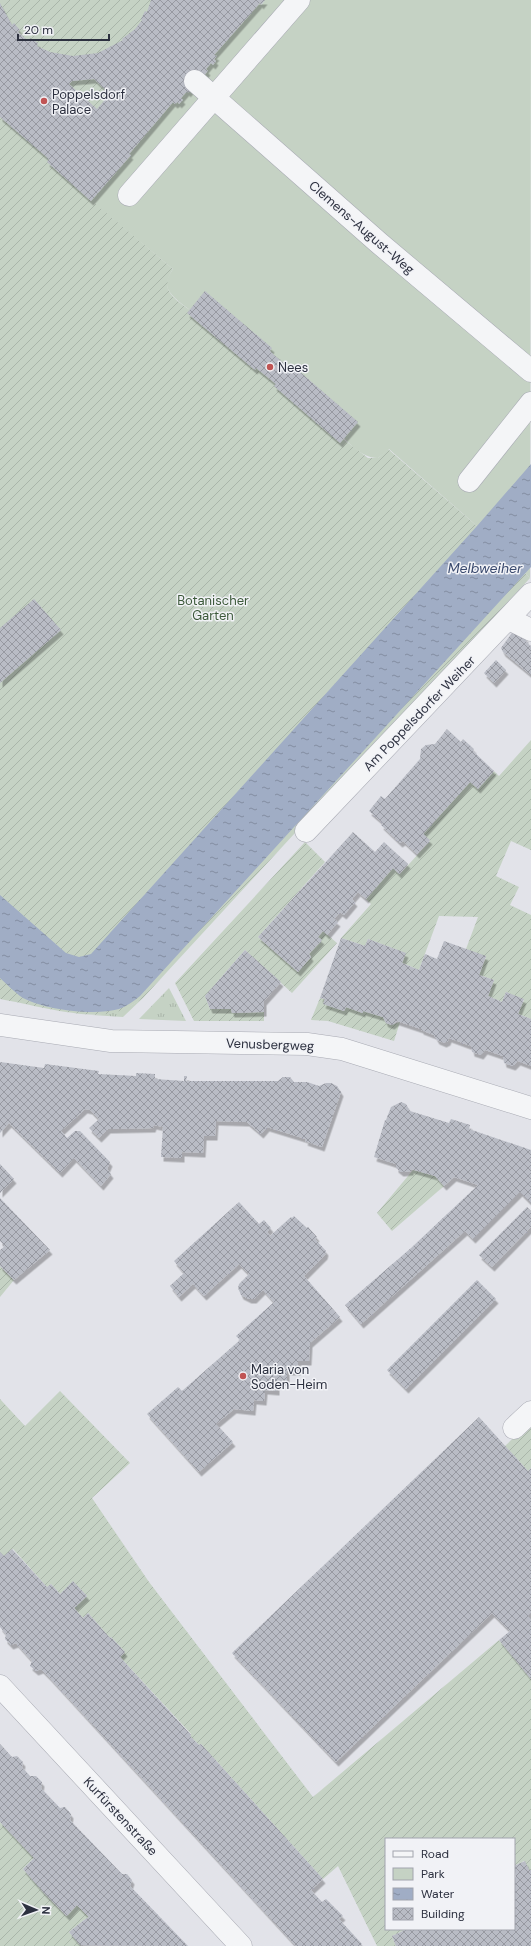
<svg xmlns="http://www.w3.org/2000/svg" width="531" height="1946" font-family="'DM Sans',sans-serif">
	<style>
		.grass { fill: url(#grass-tufts) }
		.park { fill: #c5d2c4 }
		.garden { fill: url(#garden-furrows) }
		.water { fill: url(#water-ripples) }
		.building { fill: url(#building-cross-hatch); fill-rule: evenodd; filter: url(#shadow) }
		.lines { fill: none; stroke-linecap: round; stroke-linejoin: round }
		.minor-casing { stroke: #a8aab3; stroke-width: 23 }
		.minor { stroke: #f4f5f7; stroke-width: 22 }
		.poi-dot { fill: #c05454; stroke: #f1f2f6; stroke-width: 1.5 }
		.labels { text-anchor: middle; stroke-width: 3; stroke-linejoin: round; paint-order: stroke }
		.poi-label { font-size: 13px; fill: #2c303f; stroke: #f1f2f6; text-anchor: start }
		.street-label { font-size: 13px; fill: #2c303f; stroke: #f1f2f6 }
		.park-label { font-size: 13px; fill: #3c593a; stroke: #f1f2f6 }
		.water-label { font-size: 14px; font-style: italic; fill: #3a4a6e; stroke: #f1f2f6 }
	</style>
	<defs>
		<pattern id="grass-tufts" width="24" height="20" patternUnits="userSpaceOnUse"><rect width="24" height="20" fill="#c5d2c4"/><path d="M3 7l-1-3M5 7V3M7 7l1-3M15 17l-1-3M17 17v-4M19 17l1-3" fill="none" stroke="#a9b5a9"/></pattern>
		<pattern id="garden-furrows" width="10" height="10" patternUnits="userSpaceOnUse"><rect width="10" height="10" fill="#c5d2c4"/><path d="M-1 1l2-2M0 10L10 0M9 11l2-2" fill="none" stroke="#a9b5a9"/></pattern>
		<pattern id="water-ripples" width="26" height="14" patternUnits="userSpaceOnUse"><rect width="26" height="14" fill="#a0adc5"/><path d="M2 4q2-2 4 0t4 0M15 11q2-2 4 0t4 0" fill="none" stroke="#838da1"/></pattern>
		<pattern id="building-cross-hatch" width="8" height="8" patternUnits="userSpaceOnUse"><rect width="8" height="8" fill="#b9bcc5"/><path d="M0 0l8 8M0 8l8-8" fill="none" stroke="#9799a1"/></pattern>
		<filter id="shadow"><feDropShadow dx="2.5" dy="4.5" stdDeviation="0" flood-color="#0004"/></filter>
	</defs>
	<rect width="100%" height="100%" fill="#e2e3e9"/>
	<!-- grass -->
	<g class="grass">
		<path d="M 169,988 L 186,1021 L 139,1019 Z"/>
		<path d="M 143,998 L 123,1017 L 92,1015 C 111,1014 128,1009 143,998 Z"/>
	</g>
	<!-- park -->
	<path class="park" d="M 265,0 L 531,0 L 530,578 L 477,526 L 389,449 L 378,458 C 347,459 309,390 292,366 L 290,368 C 267,355 176,309 168,289 C 165,281 169,275 173,269 L 91,201 L 130,156 L 129,154 L 173,102 L 178,102 L 179,104 L 181,98 L 211,63 L 213,65 L 216,56 L 214,55 L 260,3 L 262,4 Z"/>
	<!-- garden -->
	<g class="garden">
		<path d="M 0,0 L 265,0 L 261,5 L 260,3 L 214,55 L 217,56 L 215,59 L 216,61 L 213,65 L 211,63 L 206,69 L 208,71 L 188,93 L 186,92 L 181,98 L 183,100 L 179,104 L 178,102 L 175,104 L 173,102 L 129,154 L 131,155 L 92,201 L 173,269 C 169,275 166,281 168,289 C 176,311 247,337 269,350 C 276,355 283,362 290,368 L 292,365 L 358,422 L 343,439 L 368,458 L 378,458 L 388,449 L 477,526 L 530,578 L 143,998 C 132,1006 121,1012 107,1014 C 79,1018 29,1004 0,999 Z"/>
		<path d="M 531,740 L 531,850 L 511,841 L 496,876 L 519,887 L 510,905 L 531,915 L 531,1019 L 518,1014 L 524,1000 L 506,992 L 502,1002 L 488,996 L 494,980 L 479,975 L 486,957 L 466,949 L 478,917 L 439,916 L 419,970 L 402,963 L 405,953 L 368,939 L 365,946 L 341,938 L 371,904 L 366,899 L 393,868 L 400,874 L 430,841 L 423,834 L 470,782 L 478,788 L 494,771 L 499,776 Z"/>
		<path d="M 305,842 L 325,862 L 258,937 L 298,972 L 311,957 L 309,954 L 321,941 L 318,937 L 323,931 L 337,943 L 292,993 L 245,950 L 205,996 L 210,1009 L 231,1009 L 232,1013 L 264,1012 L 264,1021 L 194,1021 L 175,983 Z"/>
		<path d="M 320,998 L 325,999 L 324,1004 L 344,1011 L 346,1007 L 362,1013 L 363,1011 L 383,1017 L 386,1023 L 391,1025 L 400,1022 L 394,1041 L 328,1021 L 311,1020 Z"/>
		<path d="M 413,1170 L 435,1176 L 444,1186 L 392,1231 L 377,1213 Z"/>
		<path d="M 0,1266 L 14,1280 L 0,1297 Z"/>
		<path d="M 60,1391 L 130,1463 L 92,1498 L 149,1582 L 313,1797 L 499,1640 L 531,1679 L 531,1870 L 529,1870 L 524,1861 L 514,1866 L 514,1839 L 386,1839 L 386,1929 L 407,1929 L 392,1936 L 396,1946 L 377,1946 L 338,1866 L 323,1879 L 201,1744 L 199,1745 L 190,1736 L 191,1734 L 120,1657 L 125,1652 L 111,1637 L 110,1638 L 88,1613 L 83,1618 L 74,1608 L 87,1596 L 73,1582 L 60,1594 L 51,1584 L 47,1587 L 13,1549 L 4,1556 L 0,1552 L 0,1399 L 25,1426 Z"/>
		<path d="M 531,1421 L 531,1468 L 528,1471 L 505,1446 Z"/>
		<path d="M 0,1822 L 34,1858 L 23,1869 L 66,1916 L 77,1905 L 89,1917 L 84,1920 L 69,1932 L 81,1946 L 0,1946 Z"/>
	</g>
	<!-- water -->
	<path class="water" d="M 531,464 L 531,567 L 140,996 C 134,1001 127,1006 119,1009 C 94,1016 46,1010 23,998 C 15,993 7,984 0,978 L 0,895 L 66,953 L 79,957 L 91,954 L 477,526 Z"/>
	<!-- building -->
	<g class="building">
		<path d="M 151,0 L 265,0 L 261,5 L 260,3 L 214,55 L 217,56 L 214,59 L 216,61 L 213,65 L 211,63 L 206,69 L 208,71 L 188,93 L 187,91 L 181,98 L 183,100 L 179,104 L 178,102 L 175,104 L 173,102 L 129,154 L 131,155 L 91,201 L 47,162 L 49,159 L 0,117 L 0,3 L 12,25 L 14,23 L 20,30 L 18,32 L 28,41 L 30,38 L 38,43 L 37,46 L 50,52 L 73,56 L 98,53 L 123,40 L 122,39 L 135,29 L 142,20 L 141,19 L 145,11 L 147,12 ZM 94,79 L 110,94 L 97,109 L 69,84 L 72,81 Z"/>
		<path d="M 205,291 L 272,348 L 270,351 L 274,355 L 290,368 L 292,365 L 358,422 L 340,443 L 274,386 L 276,384 L 256,368 L 255,370 L 187,313 Z"/>
		<path d="M 34,599 L 61,630 L 0,683 L 0,628 Z"/>
		<path d="M 514,630 L 526,638 L 526,642 L 531,646 L 531,675 L 503,652 L 501,648 Z"/>
		<path d="M 496,660 L 506,670 L 494,683 L 484,673 Z"/>
		<path d="M 447,729 L 461,742 L 463,739 L 474,749 L 473,751 L 494,771 L 478,789 L 470,782 L 423,834 L 430,840 L 417,854 L 403,841 L 400,843 L 381,825 L 383,823 L 369,811 L 381,796 L 385,799 L 420,759 L 421,749 L 426,745 L 435,744 Z"/>
		<path d="M 353,832 L 375,852 L 384,842 L 408,864 L 399,874 L 393,868 L 366,899 L 358,892 L 352,899 L 355,902 L 344,915 L 340,912 L 334,919 L 338,922 L 327,935 L 323,931 L 318,937 L 322,940 L 309,954 L 311,957 L 298,972 L 258,937 Z"/>
		<path d="M 341,938 L 365,946 L 368,939 L 406,953 L 402,963 L 419,970 L 425,954 L 437,959 L 444,941 L 486,956 L 479,975 L 494,980 L 488,996 L 502,1002 L 506,992 L 524,999 L 518,1014 L 531,1019 L 531,1066 L 518,1061 L 513,1066 L 504,1063 L 503,1056 L 485,1050 L 481,1055 L 472,1052 L 471,1046 L 449,1038 L 448,1041 L 444,1043 L 437,1040 L 434,1035 L 421,1030 L 421,1029 L 397,1021 L 392,1025 L 386,1023 L 383,1017 L 363,1011 L 363,1013 L 346,1007 L 344,1011 L 323,1004 L 325,999 L 320,998 Z"/>
		<path d="M 245,950 L 281,982 L 264,1001 L 264,1012 L 232,1013 L 231,1009 L 210,1009 L 205,996 Z"/>
		<path d="M 0,1062 L 44,1068 L 45,1064 L 99,1071 L 98,1074 L 136,1076 L 136,1073 L 155,1074 L 155,1079 L 184,1081 L 184,1076 L 187,1076 L 186,1081 L 278,1081 L 283,1077 L 290,1077 L 294,1082 L 307,1082 L 319,1086 L 326,1083 L 331,1083 L 337,1086 L 341,1092 L 322,1147 L 305,1141 L 306,1139 L 267,1127 L 261,1134 L 247,1122 L 216,1121 L 215,1136 L 204,1136 L 203,1153 L 182,1152 L 182,1158 L 161,1157 L 163,1127 L 154,1125 L 153,1128 L 108,1129 L 99,1138 L 89,1128 L 99,1119 L 90,1110 L 85,1109 L 61,1131 L 67,1138 L 75,1131 L 80,1131 L 110,1162 L 107,1169 L 111,1174 L 101,1186 L 74,1158 L 60,1173 L 9,1123 L 0,1133 Z"/>
		<path d="M 401,1102 L 406,1104 L 410,1111 L 449,1123 L 451,1119 L 470,1125 L 469,1129 L 531,1150 L 531,1203 L 520,1192 L 473,1239 L 465,1231 L 361,1324 L 345,1305 L 411,1248 L 478,1185 L 454,1177 L 444,1186 L 435,1176 L 411,1169 L 411,1171 L 401,1172 L 396,1168 L 396,1164 L 374,1157 L 385,1120 L 386,1120 L 391,1107 Z"/>
		<path d="M 0,1164 L 14,1179 L 0,1193 Z"/>
		<path d="M 0,1198 L 50,1250 L 14,1280 L 0,1266 L 0,1250 L 5,1246 L 0,1241 Z"/>
		<path d="M 239,1202 L 259,1224 L 264,1220 L 271,1228 L 267,1232 L 270,1236 L 291,1217 L 292,1218 L 294,1216 L 307,1228 L 308,1227 L 317,1237 L 315,1239 L 326,1251 L 325,1255 L 304,1276 L 340,1317 L 310,1343 L 309,1361 L 298,1361 L 298,1371 L 287,1371 L 287,1381 L 277,1381 L 277,1391 L 265,1390 L 264,1401 L 254,1400 L 253,1411 L 234,1409 L 216,1424 L 233,1442 L 199,1472 L 147,1414 L 178,1387 L 182,1391 L 240,1340 L 236,1336 L 274,1302 L 263,1290 L 254,1299 L 249,1299 L 241,1295 L 238,1288 L 239,1284 L 249,1274 L 239,1264 L 204,1296 L 193,1284 L 179,1297 L 170,1286 L 184,1273 L 174,1261 Z"/>
		<path d="M 527,1207 L 531,1211 L 531,1227 L 492,1267 L 479,1255 Z"/>
		<path d="M 477,1280 L 496,1299 L 406,1389 L 387,1370 Z"/>
		<path d="M 479,1417 L 528,1471 L 531,1468 L 531,1613 L 528,1616 L 531,1619 L 531,1679 L 499,1640 L 510,1631 L 492,1613 L 336,1762 L 232,1653 Z"/>
		<path d="M 12,1549 L 47,1587 L 51,1584 L 60,1594 L 73,1581 L 87,1596 L 74,1608 L 83,1618 L 88,1613 L 110,1638 L 111,1637 L 125,1652 L 120,1657 L 191,1735 L 190,1736 L 199,1745 L 201,1744 L 323,1879 L 311,1890 L 322,1902 L 326,1899 L 343,1916 L 339,1919 L 362,1944 L 360,1946 L 296,1946 L 49,1677 L 41,1669 L 36,1671 L 30,1666 L 32,1661 L 16,1643 L 11,1645 L 5,1639 L 6,1634 L 0,1627 L 0,1552 L 4,1556 Z"/>
		<path d="M 0,1744 L 12,1757 L 17,1756 L 23,1762 L 22,1767 L 30,1776 L 36,1776 L 42,1782 L 41,1788 L 60,1808 L 65,1807 L 71,1814 L 70,1820 L 122,1874 L 127,1874 L 132,1880 L 130,1886 L 188,1946 L 80,1945 L 69,1932 L 84,1920 L 89,1917 L 77,1905 L 67,1916 L 44,1893 L 23,1869 L 34,1858 L 0,1822 Z"/>
		<path d="M 525,1861 L 529,1870 L 531,1870 L 531,1946 L 396,1946 L 392,1936 L 407,1929 L 514,1929 L 514,1878 L 516,1877 L 514,1866 Z"/>
	</g>
	<g class="lines">
		<defs>
			<g id="minor">
				<path d="M 195,81 L 379,243 L 531,371"/>
				<path d="M 129,195 L 299,0"/>
				<path d="M 469,481 L 531,403"/>
				<path d="M 509,619 L 531,630"/>
				<path d="M 306,831 L 531,594"/>
				<path d="M 0,1025 L 111,1041 L 307,1044 L 342,1049 L 531,1108"/>
				<path d="M 514,1428 L 531,1412"/>
				<path d="M 0,1686 L 241,1946"/>
			</g>
		</defs>
		<!-- minor casing -->
		<use href="#minor" class="minor-casing"/>
		<!-- minor -->
		<use href="#minor" class="minor"/>
	</g>
	<!-- markers -->
	<g class="poi-dot">
		<circle cx="44" cy="101" r="4"/>
		<circle cx="270" cy="367" r="4"/>
		<circle cx="243" cy="1376" r="4"/>
	</g>
	<g class="labels">
		<!-- poi labels -->
		<g class="poi-label">
			<text x="52" y="99">Poppelsdorf<tspan x="52" dy="15">Palace</tspan></text>
			<text x="278" y="372">Nees</text>
			<text x="251" y="1374">Maria von<tspan x="251" dy="15">Soden-Heim</tspan></text>
		</g>
		<!-- street labels -->
		<g class="street-label">
			<text transform="translate(362 227) rotate(41)" y="5">Clemens-August-Weg</text>
			<text transform="translate(419 713) rotate(-46)" y="5">Am Poppelsdorfer Weiher</text>
			<text transform="translate(270 1044) rotate(2)" y="5">Venusbergweg</text>
			<text transform="translate(121 1816) rotate(47)" y="5">Kurfürstenstraße</text>
		</g>
		<!-- park labels -->
		<g class="park-label">
			<text x="213" y="605">Botanischer<tspan x="213" dy="15">Garten</tspan></text>
		</g>
		<!-- water labels -->
		<g class="water-label">
			<text x="485" y="573">Melbweiher</text>
		</g>
	</g>
	<!-- legend -->
	<rect x="385" y="1838" width="130" height="92" fill="#f1f2f6" stroke="#a2a4ad"/>
	<rect x="393" y="1851" width="20" height="6" fill="#f4f5f7" stroke="#a2a4ad"/>
	<text x="421" y="1858" font-size="12" fill="#2c303f">Road</text>
	<rect x="393" y="1868" width="20" height="12" fill="#c5d2c4" stroke="#a2a4ad"/>
	<text x="421" y="1878" font-size="12" fill="#2c303f">Park</text>
	<rect x="393" y="1888" width="20" height="12" fill="url(#water-ripples)" stroke="#a2a4ad"/>
	<text x="421" y="1898" font-size="12" fill="#2c303f">Water</text>
	<rect x="393" y="1908" width="20" height="12" fill="url(#building-cross-hatch)" stroke="#a2a4ad"/>
	<text x="421" y="1918" font-size="12" fill="#2c303f">Building</text>
	<!-- north arrow -->
	<g transform="translate(36 1910) rotate(92)" stroke="#f1f2f6" stroke-width="3" paint-order="stroke">
	<path d="M0-3L7 15L0 10L-7 15Z" fill="#2c303f"/>
	<text y="-6" font-size="11" font-weight="bold" text-anchor="middle" fill="#2c303f">N</text>
	</g>
	<!-- scale -->
	<path d="M18 34v6h91v-6" fill="none" stroke="#2c303f" stroke-width="2"/>
	<text x="24" y="34" font-size="12" fill="#2c303f" stroke="#f1f2f6" stroke-width="3" paint-order="stroke">20 m</text>
</svg>
